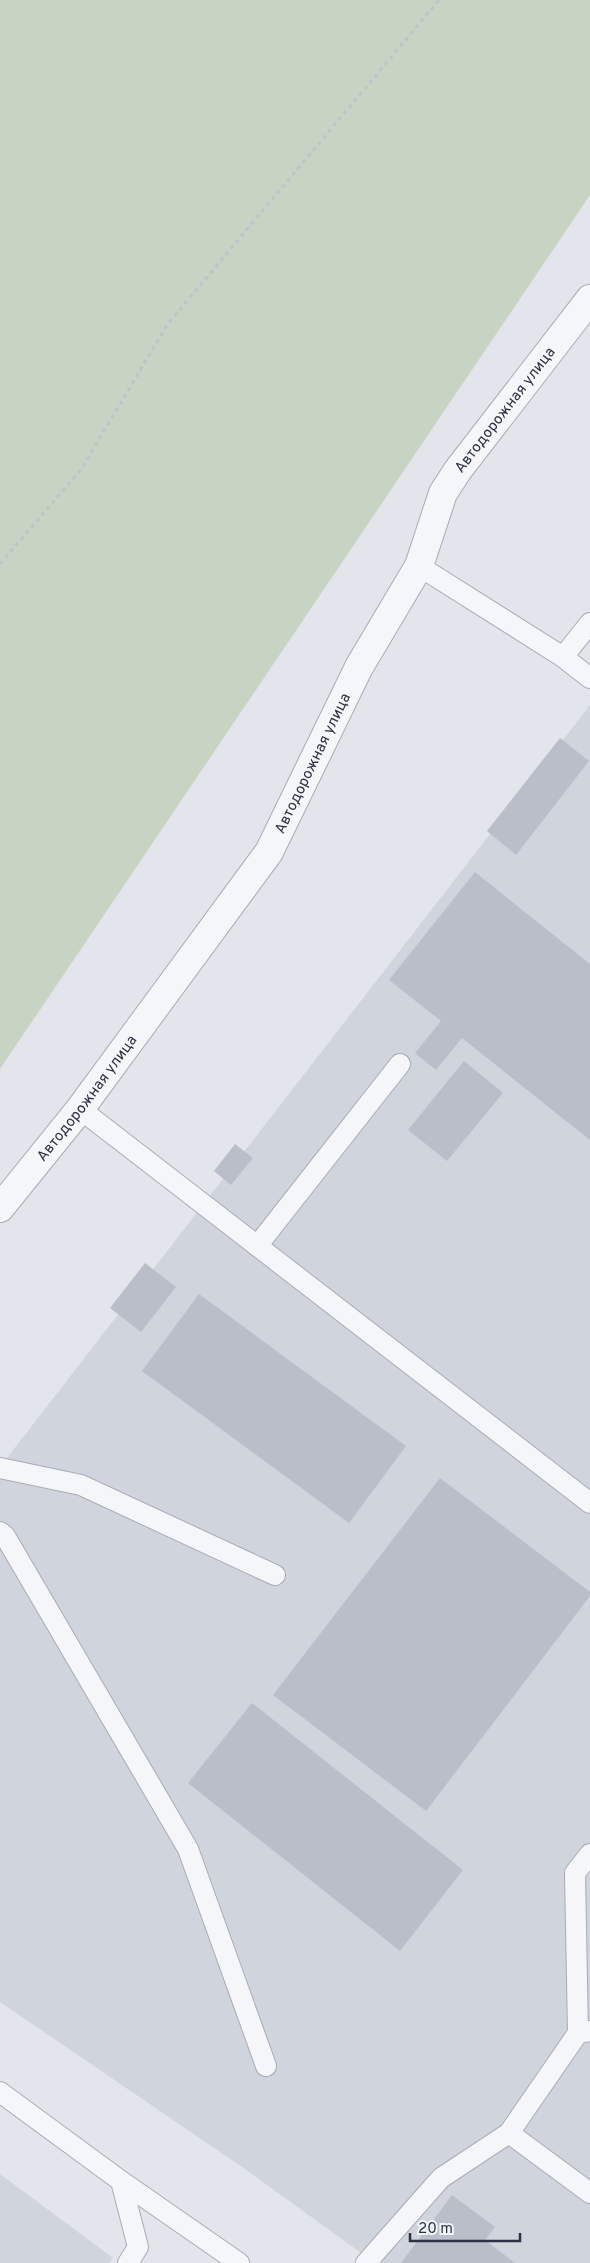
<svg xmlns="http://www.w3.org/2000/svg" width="590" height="2263" font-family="Overpass,sans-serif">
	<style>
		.built { fill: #d0d4dd }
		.green { fill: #c7d4c4 }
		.building { fill: #babec8 }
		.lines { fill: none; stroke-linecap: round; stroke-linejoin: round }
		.service-casing { stroke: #a7acb5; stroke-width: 22 }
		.minor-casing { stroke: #a7acb5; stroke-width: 30 }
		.path { stroke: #c0c3ca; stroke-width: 3; stroke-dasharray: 4 4; stroke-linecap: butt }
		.service { stroke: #f5f6f9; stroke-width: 20 }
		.minor { stroke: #f5f6f9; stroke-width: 28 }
		.labels { text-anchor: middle; stroke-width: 4.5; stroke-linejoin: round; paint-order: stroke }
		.street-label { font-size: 15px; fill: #2a3243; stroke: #f2f4f8 }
	</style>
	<rect width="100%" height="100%" fill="#e2e5eb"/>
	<!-- built -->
	<g class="built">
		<path d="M 590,705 L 590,2263 L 375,2263 L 245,2169 L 0,2002 L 0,1467 Z"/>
		<path d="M 0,2174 L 113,2258 L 109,2263 L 0,2263 Z"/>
	</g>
	<!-- green -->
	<path class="green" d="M 0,0 L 590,0 L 590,195 L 0,1069 Z"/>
	<!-- building -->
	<g class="building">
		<path d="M 560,738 L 589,761 L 516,855 L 487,831 Z"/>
		<path d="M 475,872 L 590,964 L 590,1140 L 462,1038 L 436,1070 L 415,1053 L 441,1021 L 389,980 Z"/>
		<path d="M 464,1061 L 503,1093 L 447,1161 L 408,1130 Z"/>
		<path d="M 235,1144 L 253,1158 L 231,1185 L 214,1171 Z"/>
		<path d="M 145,1263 L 176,1287 L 141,1332 L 110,1308 Z"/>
		<path d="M 199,1294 L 406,1446 L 349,1523 L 142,1371 Z"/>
		<path d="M 440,1478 L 590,1592 L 590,1596 L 426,1811 L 273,1695 Z"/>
		<path d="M 252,1703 L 463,1870 L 400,1951 L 188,1783 Z"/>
		<path d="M 452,2195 L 495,2227 L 485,2240 L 515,2263 L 401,2263 Z"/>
	</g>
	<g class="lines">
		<defs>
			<g id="service">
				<path d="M 419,566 L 563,657 L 590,678"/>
				<path d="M 563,657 L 590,623"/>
				<path d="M 80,1109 L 590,1503"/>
				<path d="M 257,1246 L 400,1064"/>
				<path d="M 0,1468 L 81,1485 L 275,1575"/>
				<path d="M 0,1532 L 5,1536 L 188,1849 L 266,2066"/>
				<path d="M 578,2033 L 575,1873 L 590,1854"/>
				<path d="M 0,2092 L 121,2181 L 138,2247 L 128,2263"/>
				<path d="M 509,2133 L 590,2193"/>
				<path d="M 121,2181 L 239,2263"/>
				<path d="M 366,2263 L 441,2178 L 509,2133 L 578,2033 L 590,2031"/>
			</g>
			<g id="minor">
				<path id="s1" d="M 0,1208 L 80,1109 L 269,852 L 359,667 L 419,566 L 443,493 L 458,470 L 590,299"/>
			</g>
		</defs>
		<!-- service casing -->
		<use href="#service" class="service-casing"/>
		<!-- minor casing -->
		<use href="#minor" class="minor-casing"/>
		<!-- path -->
		<path class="path" d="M 0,564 L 82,468 L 167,325 L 439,0"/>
		<!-- service -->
		<use href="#service" class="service"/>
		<!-- minor -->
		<use href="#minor" class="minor"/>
	</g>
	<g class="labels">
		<!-- street labels -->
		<g class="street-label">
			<text dy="5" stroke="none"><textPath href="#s1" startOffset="950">Автодорожная улица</textPath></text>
			<text dy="5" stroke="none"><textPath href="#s1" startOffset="545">Автодорожная улица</textPath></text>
			<text dy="5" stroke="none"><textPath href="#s1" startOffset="140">Автодорожная улица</textPath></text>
		</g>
	</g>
	<!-- scale -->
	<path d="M410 2233v8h110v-8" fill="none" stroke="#2a3243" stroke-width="2.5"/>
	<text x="418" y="2233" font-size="15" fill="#2a3243" stroke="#f2f4f8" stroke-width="4" paint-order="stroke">20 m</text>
</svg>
